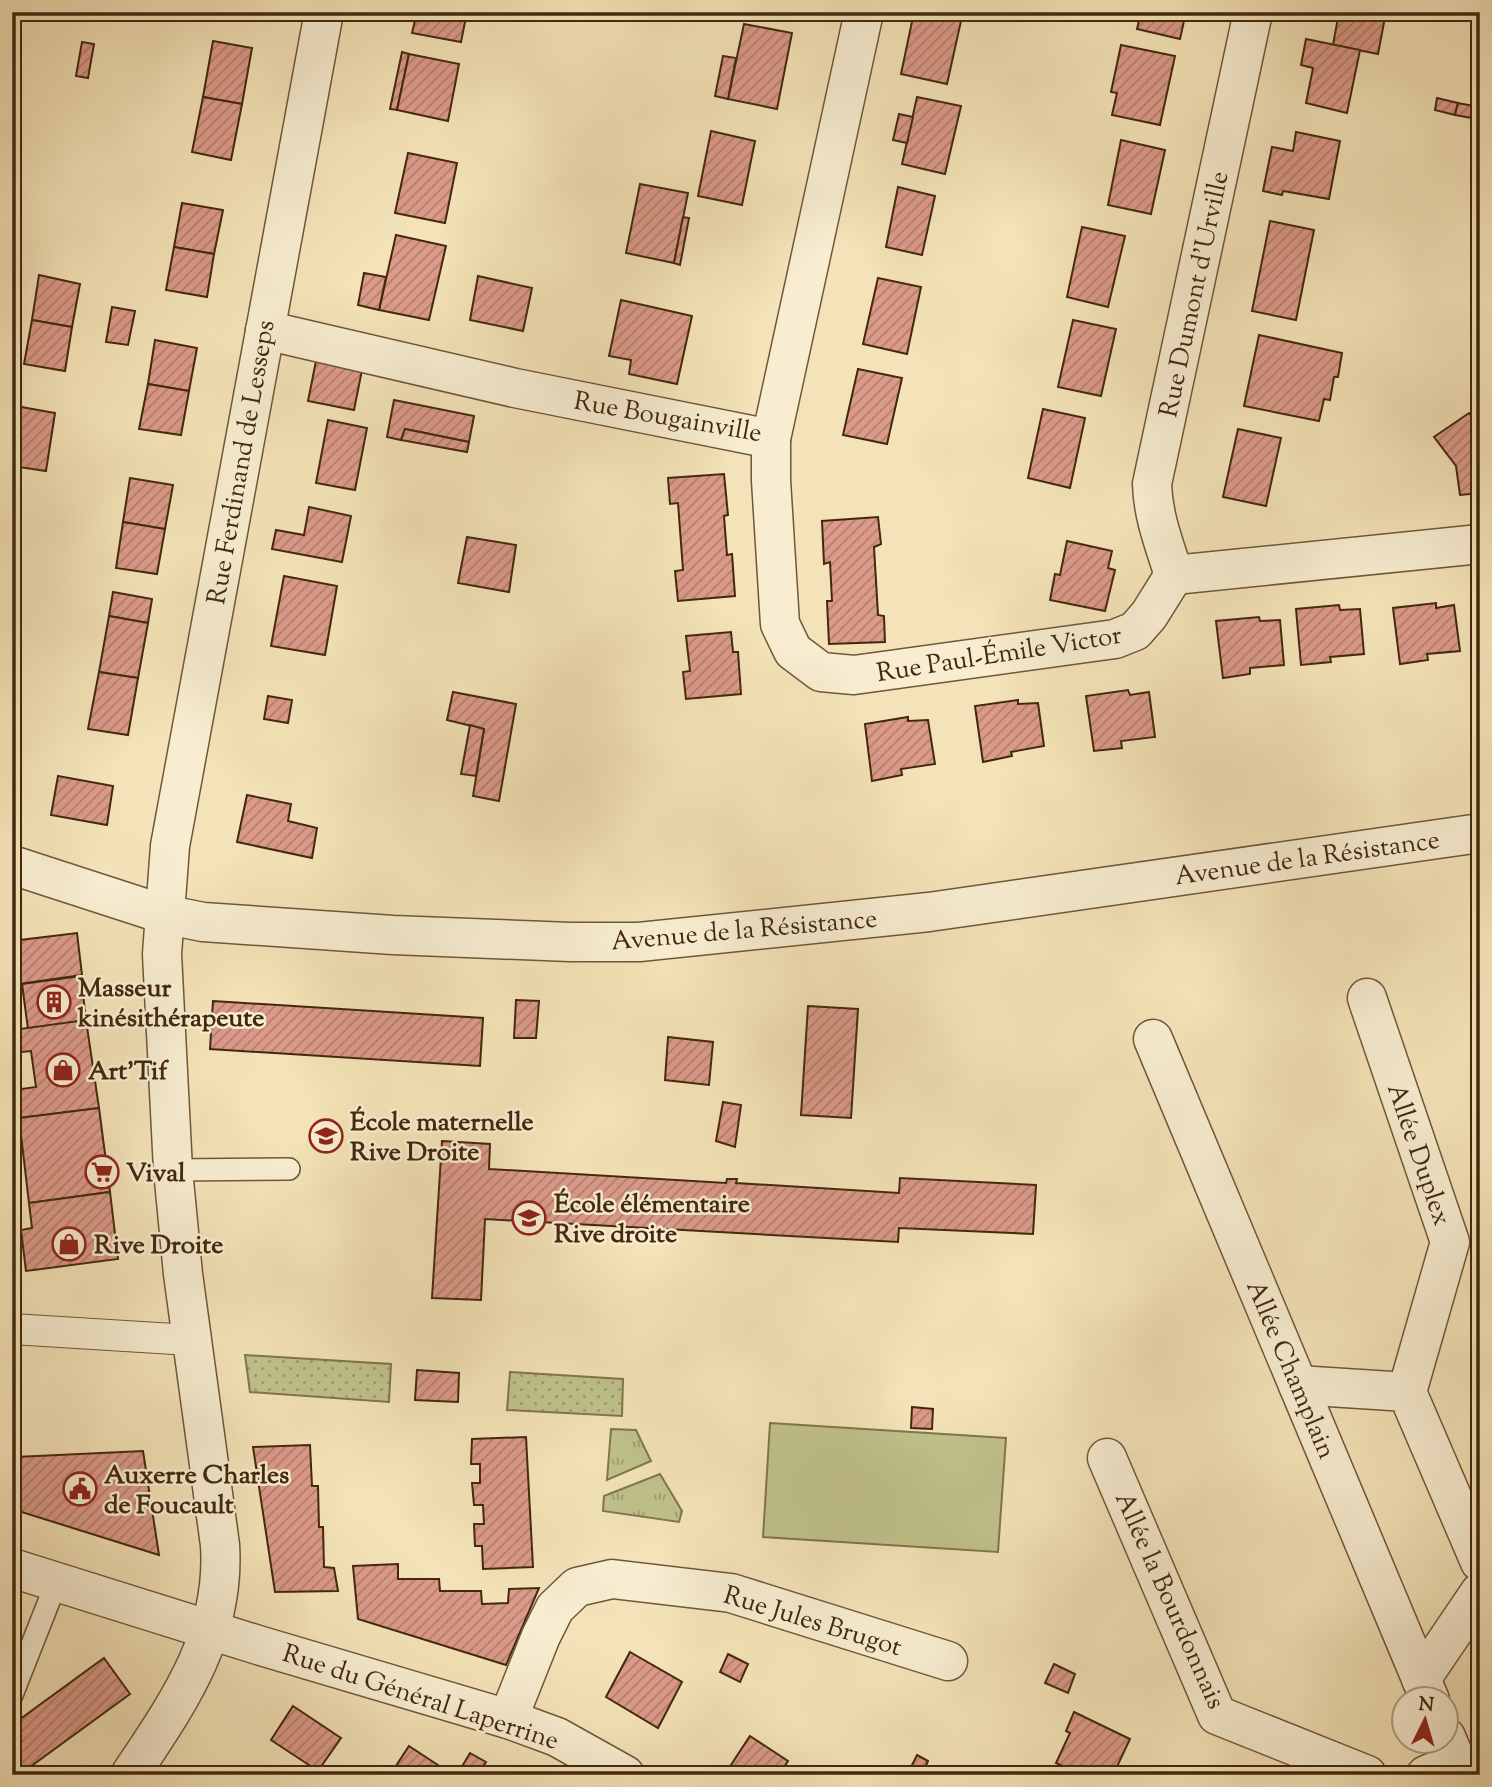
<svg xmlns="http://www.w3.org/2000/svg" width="1492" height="1787" font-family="'Sorts Mill Goudy',serif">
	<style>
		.grass { fill: url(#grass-dots); stroke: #82754c; stroke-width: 2 }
		.park { fill: url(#park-tufts); stroke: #82754c; stroke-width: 2 }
		.pitch { fill: #c0c28b; stroke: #82754c; stroke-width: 2 }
		.building { fill: url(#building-hatch); stroke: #43280e; stroke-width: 2 }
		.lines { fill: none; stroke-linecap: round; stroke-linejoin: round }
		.service-casing { stroke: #6f5738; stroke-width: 24 }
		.pedestrian-casing { stroke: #6f5738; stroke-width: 32 }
		.minor-casing { stroke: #6f5738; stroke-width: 41 }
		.service { stroke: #f8edd1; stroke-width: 21 }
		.pedestrian { stroke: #f8edd1; stroke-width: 30 }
		.minor { stroke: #f8edd1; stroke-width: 38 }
		.labels { text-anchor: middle; stroke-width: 5; stroke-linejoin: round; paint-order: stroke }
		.street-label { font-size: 26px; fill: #43280e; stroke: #f8edd1 }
		.poi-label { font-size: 26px; font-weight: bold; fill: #43280e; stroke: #f8edd1; text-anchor: start }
	</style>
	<defs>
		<pattern id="grass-dots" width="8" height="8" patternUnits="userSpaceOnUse" patternTransform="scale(1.75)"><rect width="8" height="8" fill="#c0c28b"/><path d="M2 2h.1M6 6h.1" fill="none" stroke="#9e9e70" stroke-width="1.8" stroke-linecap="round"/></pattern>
		<pattern id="park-tufts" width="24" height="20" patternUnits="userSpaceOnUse" patternTransform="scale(1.75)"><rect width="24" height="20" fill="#c0c28b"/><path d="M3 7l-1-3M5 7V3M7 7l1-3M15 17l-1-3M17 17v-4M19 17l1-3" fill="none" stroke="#9e9e70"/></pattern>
		<pattern id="building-hatch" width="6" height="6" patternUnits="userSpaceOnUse" patternTransform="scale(1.75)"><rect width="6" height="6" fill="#dc9a89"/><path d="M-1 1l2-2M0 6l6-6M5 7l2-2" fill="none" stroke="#b47e6e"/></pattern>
	</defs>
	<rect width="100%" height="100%" fill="#f4e3b8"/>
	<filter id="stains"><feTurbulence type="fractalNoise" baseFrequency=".00286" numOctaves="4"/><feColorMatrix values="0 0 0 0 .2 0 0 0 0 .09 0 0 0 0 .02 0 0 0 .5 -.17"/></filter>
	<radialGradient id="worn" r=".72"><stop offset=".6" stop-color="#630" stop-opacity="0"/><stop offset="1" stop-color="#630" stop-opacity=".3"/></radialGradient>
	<!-- grass -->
	<g class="grass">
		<path d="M 245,1355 L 391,1364 L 389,1402 L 250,1392 Z"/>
		<path d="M 510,1372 L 623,1379 L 622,1416 L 507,1410 Z"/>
	</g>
	<!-- park -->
	<g class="park">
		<path d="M 611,1429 L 636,1430 L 651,1461 L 607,1480 Z"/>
		<path d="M 660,1474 L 682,1511 L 679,1522 L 603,1511 L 604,1496 Z"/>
	</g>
	<!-- pitch -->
	<path class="pitch" d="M 770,1423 L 1006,1438 L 998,1552 L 763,1537 Z"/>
	<!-- building -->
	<g class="building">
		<path d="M 417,12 L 467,12 L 461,42 L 412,33 Z"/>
		<path d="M 914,12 L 963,12 L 947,84 L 901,74 Z"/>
		<path d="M 1141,12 L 1186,12 L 1180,39 L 1137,29 Z"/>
		<path d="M 1339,12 L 1386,12 L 1378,54 L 1333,45 Z"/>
		<path d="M 744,24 L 792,33 L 777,109 L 728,99 Z"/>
		<path d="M 1306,39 L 1360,50 L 1347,113 L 1306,103 L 1313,68 L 1301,65 Z"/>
		<path d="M 213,41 L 252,48 L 242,104 L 203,97 Z"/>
		<path d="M 82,42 L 94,44 L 88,78 L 76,76 Z"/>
		<path d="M 1121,45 L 1175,56 L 1160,125 L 1112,115 L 1117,93 L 1111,92 Z"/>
		<path d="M 402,52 L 409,54 L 397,110 L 390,109 Z"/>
		<path d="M 409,54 L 459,64 L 448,121 L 397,110 Z"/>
		<path d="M 723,56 L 736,58 L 728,99 L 715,96 Z"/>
		<path d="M 203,97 L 242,104 L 231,160 L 192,152 Z"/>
		<path d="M 917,97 L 961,106 L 945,174 L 902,164 Z"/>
		<path d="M 1437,98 L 1458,103 L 1455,115 L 1435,110 Z"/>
		<path d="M 1458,103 L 1479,107 L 1477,119 L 1455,115 Z"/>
		<path d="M 899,114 L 913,117 L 907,143 L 893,140 Z"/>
		<path d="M 711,131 L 755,141 L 742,205 L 698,196 Z"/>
		<path d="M 1296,132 L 1340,141 L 1329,199 L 1283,191 L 1282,195 L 1263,191 L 1272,147 L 1293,151 Z"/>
		<path d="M 1121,140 L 1165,150 L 1151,214 L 1108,205 Z"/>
		<path d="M 408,153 L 457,163 L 445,223 L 395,213 Z"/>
		<path d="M 640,184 L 688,193 L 674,263 L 626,253 Z"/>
		<path d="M 898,187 L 935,196 L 922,255 L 886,247 Z"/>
		<path d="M 182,203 L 223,210 L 214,254 L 174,247 Z"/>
		<path d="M 683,217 L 689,218 L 680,265 L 674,263 Z"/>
		<path d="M 1270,221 L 1314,230 L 1296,320 L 1252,311 Z"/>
		<path d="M 1082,227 L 1125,236 L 1108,307 L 1067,297 Z"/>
		<path d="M 396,235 L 446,246 L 429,320 L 379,310 Z"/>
		<path d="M 174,247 L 214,254 L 207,297 L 166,290 Z"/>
		<path d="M 364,273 L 386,277 L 379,310 L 358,305 Z"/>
		<path d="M 39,275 L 80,284 L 72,327 L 32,320 Z"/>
		<path d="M 478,276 L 532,288 L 523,331 L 470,320 Z"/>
		<path d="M 878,278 L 921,287 L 907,354 L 863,344 Z"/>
		<path d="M 621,300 L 692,316 L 677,384 L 629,374 L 631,360 L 609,356 Z"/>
		<path d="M 112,307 L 135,311 L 128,345 L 106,342 Z"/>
		<path d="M 32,320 L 72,327 L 65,371 L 24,364 Z"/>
		<path d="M 1073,320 L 1116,329 L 1101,396 L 1058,387 Z"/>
		<path d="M 1259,335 L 1342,353 L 1338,377 L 1334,377 L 1330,400 L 1324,399 L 1319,421 L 1244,406 Z"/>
		<path d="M 155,340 L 197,348 L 189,391 L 148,384 Z"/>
		<path d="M 316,361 L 362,370 L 354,410 L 308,401 Z"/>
		<path d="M 858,369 L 902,378 L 887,444 L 843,435 Z"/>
		<path d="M 148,384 L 189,391 L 181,435 L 139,429 Z"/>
		<path d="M 394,400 L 474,416 L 469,442 L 405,429 L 401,440 L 387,437 Z"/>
		<path d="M 16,406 L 55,413 L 46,471 L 12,466 L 12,428 Z"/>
		<path d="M 1043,409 L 1085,418 L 1070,488 L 1028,478 Z"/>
		<path d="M 1469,413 L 1480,427 L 1480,493 L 1460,495 L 1456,466 L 1434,437 Z"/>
		<path d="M 328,420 L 367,428 L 355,490 L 316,483 Z"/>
		<path d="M 405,429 L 469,442 L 467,452 L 401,440 Z"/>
		<path d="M 1238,429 L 1281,438 L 1266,506 L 1223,497 Z"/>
		<path d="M 724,474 L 728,515 L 724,516 L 727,555 L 732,554 L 735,596 L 678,601 L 675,571 L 683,570 L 678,503 L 670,504 L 668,478 Z"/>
		<path d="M 130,478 L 173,485 L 165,529 L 123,522 Z"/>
		<path d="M 309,507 L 351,516 L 342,562 L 272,549 L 276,530 L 304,535 Z"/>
		<path d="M 878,517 L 881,544 L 874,547 L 878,615 L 884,616 L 885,642 L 829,644 L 827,601 L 832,601 L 830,562 L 824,564 L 822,521 Z"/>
		<path d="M 123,522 L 165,529 L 157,574 L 116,568 Z"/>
		<path d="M 467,537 L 516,545 L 509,592 L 458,583 Z"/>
		<path d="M 1067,541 L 1112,551 L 1108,568 L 1115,570 L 1105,611 L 1050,600 L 1055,574 L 1060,575 Z"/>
		<path d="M 284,576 L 337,586 L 325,655 L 271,646 Z"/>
		<path d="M 113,592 L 152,599 L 148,623 L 109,616 Z"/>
		<path d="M 1436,603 L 1436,608 L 1454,605 L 1460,651 L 1427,654 L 1428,660 L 1400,664 L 1393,608 Z"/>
		<path d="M 1339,605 L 1340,610 L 1360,609 L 1364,654 L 1330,657 L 1331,662 L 1301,665 L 1296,609 Z"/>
		<path d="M 109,616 L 148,623 L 138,678 L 99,672 Z"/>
		<path d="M 1259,617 L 1260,621 L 1280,620 L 1284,665 L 1250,668 L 1250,674 L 1223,678 L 1216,621 Z"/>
		<path d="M 731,632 L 733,652 L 738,652 L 741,694 L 686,699 L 683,672 L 690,671 L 686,636 Z"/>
		<path d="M 99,672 L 138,678 L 128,735 L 88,729 Z"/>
		<path d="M 1128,690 L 1130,695 L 1149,692 L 1155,737 L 1121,741 L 1122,748 L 1094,751 L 1086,696 Z"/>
		<path d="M 453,692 L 516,704 L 499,801 L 473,796 L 484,729 L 447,720 Z"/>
		<path d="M 268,696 L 292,700 L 288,723 L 264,719 Z"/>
		<path d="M 1018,700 L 1018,704 L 1038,703 L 1044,746 L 1011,752 L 1012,756 L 983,762 L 975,706 Z"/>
		<path d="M 908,717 L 908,721 L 928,720 L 935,764 L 901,769 L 902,775 L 872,781 L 865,724 Z"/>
		<path d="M 470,725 L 484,729 L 476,776 L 461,774 Z"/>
		<path d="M 58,776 L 113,786 L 107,825 L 51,815 Z"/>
		<path d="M 247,795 L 291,804 L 288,821 L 317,828 L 312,858 L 237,842 Z"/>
		<path d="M 77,933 L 82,975 L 12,985 L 12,941 Z"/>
		<path d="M 81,976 L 86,1020 L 28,1029 L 22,984 Z"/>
		<path d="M 516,1000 L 539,1001 L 536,1038 L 514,1038 Z"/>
		<path d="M 213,1001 L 483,1018 L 480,1066 L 210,1049 Z"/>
		<path d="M 808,1006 L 858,1009 L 851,1118 L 801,1115 Z"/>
		<path d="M 86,1020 L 99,1108 L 19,1118 L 14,1090 L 36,1087 L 31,1051 L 12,1053 L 12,1030 Z"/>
		<path d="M 668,1037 L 713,1042 L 709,1085 L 665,1080 Z"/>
		<path d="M 723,1102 L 741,1105 L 735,1147 L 716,1141 Z"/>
		<path d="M 99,1108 L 110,1192 L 29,1203 L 19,1118 Z"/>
		<path d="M 442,1141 L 490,1144 L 489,1169 L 726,1183 L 727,1179 L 737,1179 L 736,1183 L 899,1193 L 900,1178 L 1036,1185 L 1033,1234 L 899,1228 L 898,1242 L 485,1219 L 481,1300 L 432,1298 Z"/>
		<path d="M 110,1192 L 118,1259 L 26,1271 L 21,1230 L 32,1228 L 29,1203 Z"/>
		<path d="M 417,1370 L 459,1373 L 458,1402 L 415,1400 Z"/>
		<path d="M 912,1407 L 933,1409 L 932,1429 L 911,1428 Z"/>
		<path d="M 526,1437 L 533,1567 L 483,1569 L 482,1546 L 475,1546 L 474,1524 L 484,1524 L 483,1505 L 474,1505 L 472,1483 L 480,1483 L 480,1464 L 471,1464 L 472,1439 Z"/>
		<path d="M 310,1445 L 312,1486 L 318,1486 L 319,1527 L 323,1527 L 324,1567 L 334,1568 L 338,1591 L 275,1592 L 253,1447 Z"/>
		<path d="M 143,1451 L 159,1555 L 12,1509 L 12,1469 L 16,1457 Z"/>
		<path d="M 398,1564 L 398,1579 L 439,1579 L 440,1591 L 481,1591 L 482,1604 L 508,1603 L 509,1589 L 539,1588 L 506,1665 L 358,1619 L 353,1566 Z"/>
		<path d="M 630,1652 L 682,1682 L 658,1728 L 606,1697 Z"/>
		<path d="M 728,1654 L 748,1664 L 740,1682 L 720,1672 Z"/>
		<path d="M 104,1658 L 130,1694 L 19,1775 L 12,1775 L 12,1725 Z"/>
		<path d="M 1054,1664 L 1075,1674 L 1068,1693 L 1045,1683 Z"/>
		<path d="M 293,1706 L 341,1738 L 318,1771 L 271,1740 Z"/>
		<path d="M 1074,1712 L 1130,1739 L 1113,1775 L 1082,1775 L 1056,1763 L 1070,1733 L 1066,1731 Z"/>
		<path d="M 750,1736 L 788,1761 L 779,1775 L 733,1775 L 727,1771 Z"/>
		<path d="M 409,1746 L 453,1775 L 390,1775 Z"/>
		<path d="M 470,1753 L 486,1762 L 478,1775 L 457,1775 Z"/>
		<path d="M 917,1755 L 928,1761 L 922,1775 L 910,1769 Z"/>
	</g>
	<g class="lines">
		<defs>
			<g id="service">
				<path d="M 173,1170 L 289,1169"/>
				<path d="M 12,1695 L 57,1581"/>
			</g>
			<path id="pedestrian" d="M 12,1329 L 174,1339"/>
			<g id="minor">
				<path d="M 265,330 L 515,388 L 771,439 L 864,12"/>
				<path d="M 771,439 L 771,480 L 780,624 L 793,651 L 821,672 L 854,675 L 1115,639 L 1135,631 L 1149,615 L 1174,575"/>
				<path d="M 1174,575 C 1164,544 1153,516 1152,484 L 1253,12"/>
				<path d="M 1174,575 L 1480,544"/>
				<path d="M 12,865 L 163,914 L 203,922 L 393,935 L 570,942 L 639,942 L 929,912 L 1480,833"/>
				<path d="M 1367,998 L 1450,1242 L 1407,1392"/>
				<path d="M 1153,1039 L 1430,1700"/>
				<path d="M 1298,1385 L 1407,1392 L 1480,1562"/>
				<path d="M 1107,1458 L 1217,1715 L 1367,1775"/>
				<path d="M 12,1568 L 258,1645 L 508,1719 L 557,1737 L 625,1775"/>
				<path d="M 1421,1679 L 1480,1592"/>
				<path d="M 508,1719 L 541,1636 L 555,1608 L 577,1587 L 612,1579 L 731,1593 L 948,1661"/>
				<path d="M 1446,1737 L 1462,1775"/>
				<path d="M 130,1775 C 178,1703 226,1636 220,1545 L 183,1274 L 173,1170 L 162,954 L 170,846 L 324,12"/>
				<path d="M 1426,1775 L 1458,1762"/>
			</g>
		</defs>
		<!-- service casing -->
		<use href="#service" class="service-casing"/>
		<!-- pedestrian casing -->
		<use href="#pedestrian" class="pedestrian-casing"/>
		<!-- minor casing -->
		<use href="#minor" class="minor-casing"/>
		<!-- service -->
		<use href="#service" class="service"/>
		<!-- pedestrian -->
		<use href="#pedestrian" class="pedestrian"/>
		<!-- minor -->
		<use href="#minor" class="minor"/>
	</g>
	<!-- icons -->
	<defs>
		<symbol id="building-ring" viewBox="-11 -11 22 22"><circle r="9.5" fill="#f8edd1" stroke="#8f2418" stroke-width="1.5"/><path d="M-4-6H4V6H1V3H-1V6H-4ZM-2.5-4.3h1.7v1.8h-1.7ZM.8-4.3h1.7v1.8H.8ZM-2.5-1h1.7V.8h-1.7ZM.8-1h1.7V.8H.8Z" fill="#8f2418"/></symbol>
		<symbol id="shop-ring" viewBox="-11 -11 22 22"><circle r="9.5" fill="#f8edd1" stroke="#8f2418" stroke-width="1.5"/><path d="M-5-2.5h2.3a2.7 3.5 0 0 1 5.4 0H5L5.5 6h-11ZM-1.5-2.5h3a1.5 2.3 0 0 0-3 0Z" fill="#8f2418"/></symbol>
		<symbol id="school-ring" viewBox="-11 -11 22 22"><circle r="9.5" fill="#f8edd1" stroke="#8f2418" stroke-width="1.5"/><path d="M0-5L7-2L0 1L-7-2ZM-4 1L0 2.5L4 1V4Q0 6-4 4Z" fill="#8f2418"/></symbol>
		<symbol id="supermarket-ring" viewBox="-11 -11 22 22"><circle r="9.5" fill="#f8edd1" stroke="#8f2418" stroke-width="1.5"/><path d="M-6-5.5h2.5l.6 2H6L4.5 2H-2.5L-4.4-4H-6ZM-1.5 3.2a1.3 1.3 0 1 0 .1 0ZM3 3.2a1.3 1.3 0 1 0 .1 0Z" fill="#8f2418"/></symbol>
		<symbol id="civic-ring" viewBox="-11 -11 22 22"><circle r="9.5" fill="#f8edd1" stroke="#8f2418" stroke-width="1.5"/><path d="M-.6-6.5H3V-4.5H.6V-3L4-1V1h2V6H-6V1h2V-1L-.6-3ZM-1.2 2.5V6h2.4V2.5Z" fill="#8f2418"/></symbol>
	</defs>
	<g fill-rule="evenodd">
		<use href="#building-ring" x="35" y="983" width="38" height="38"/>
		<use href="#shop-ring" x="44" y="1051" width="38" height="38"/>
		<use href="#school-ring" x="307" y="1117" width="38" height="38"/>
		<use href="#supermarket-ring" x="83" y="1153" width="38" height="38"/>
		<use href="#school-ring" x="510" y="1199" width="38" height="38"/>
		<use href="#shop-ring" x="50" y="1225" width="38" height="38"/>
		<use href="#civic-ring" x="61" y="1470" width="38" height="38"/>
	</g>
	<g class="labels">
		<!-- street labels -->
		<g class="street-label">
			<text transform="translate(1193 294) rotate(-78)" y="9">Rue Dumont d'Urville</text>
			<text transform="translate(668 416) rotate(10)" y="9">Rue Bougainville</text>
			<text transform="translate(240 462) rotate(-80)" y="9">Rue Ferdinand de Lesseps</text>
			<text transform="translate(999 653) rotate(-9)" y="9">Rue Paul-Émile Victor</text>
			<text transform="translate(1307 857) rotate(-8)" y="9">Avenue de la Résistance</text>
			<text transform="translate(744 929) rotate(-5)" y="9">Avenue de la Résistance</text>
			<text transform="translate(1420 1154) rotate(71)" y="9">Allée Duplex</text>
			<text transform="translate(1292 1369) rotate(67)" y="9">Allée Champlain</text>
			<text transform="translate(1171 1600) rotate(66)" y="9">Allée la Bourdonnais</text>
			<text transform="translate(813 1620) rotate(17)" y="9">Rue Jules Brugot</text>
			<text transform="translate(421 1696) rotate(18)" y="9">Rue du Général Laperrine</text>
		</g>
		<!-- poi labels -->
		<g class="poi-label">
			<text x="78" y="996">Masseur<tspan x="78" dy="30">kinésithérapeute</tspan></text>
			<text x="88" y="1079">Art'Tif</text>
			<text x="350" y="1130">École maternelle<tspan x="350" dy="30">Rive Droite</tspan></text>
			<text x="126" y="1181">Vival</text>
			<text x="554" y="1212">École élémentaire<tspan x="554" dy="30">Rive droite</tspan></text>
			<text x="94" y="1253">Rive Droite</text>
			<text x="104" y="1483">Auxerre Charles<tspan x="104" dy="30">de Foucault</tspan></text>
		</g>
	</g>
	<!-- margin -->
	<rect width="1492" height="1787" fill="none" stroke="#f4e3b8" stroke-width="42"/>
	<rect x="14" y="14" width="1464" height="1759" fill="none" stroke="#43280e" stroke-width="3.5"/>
	<rect x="21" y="21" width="1450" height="1745" fill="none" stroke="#43280e" stroke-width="2"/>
	<!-- north arrow -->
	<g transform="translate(1425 1720) rotate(5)"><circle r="33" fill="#f8edd1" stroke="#b09e83" stroke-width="2"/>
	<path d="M0-5L12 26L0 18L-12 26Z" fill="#8f2418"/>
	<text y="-10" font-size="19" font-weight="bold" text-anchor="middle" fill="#43280e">N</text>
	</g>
	<rect width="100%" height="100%" filter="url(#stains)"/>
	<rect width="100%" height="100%" fill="url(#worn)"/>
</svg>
